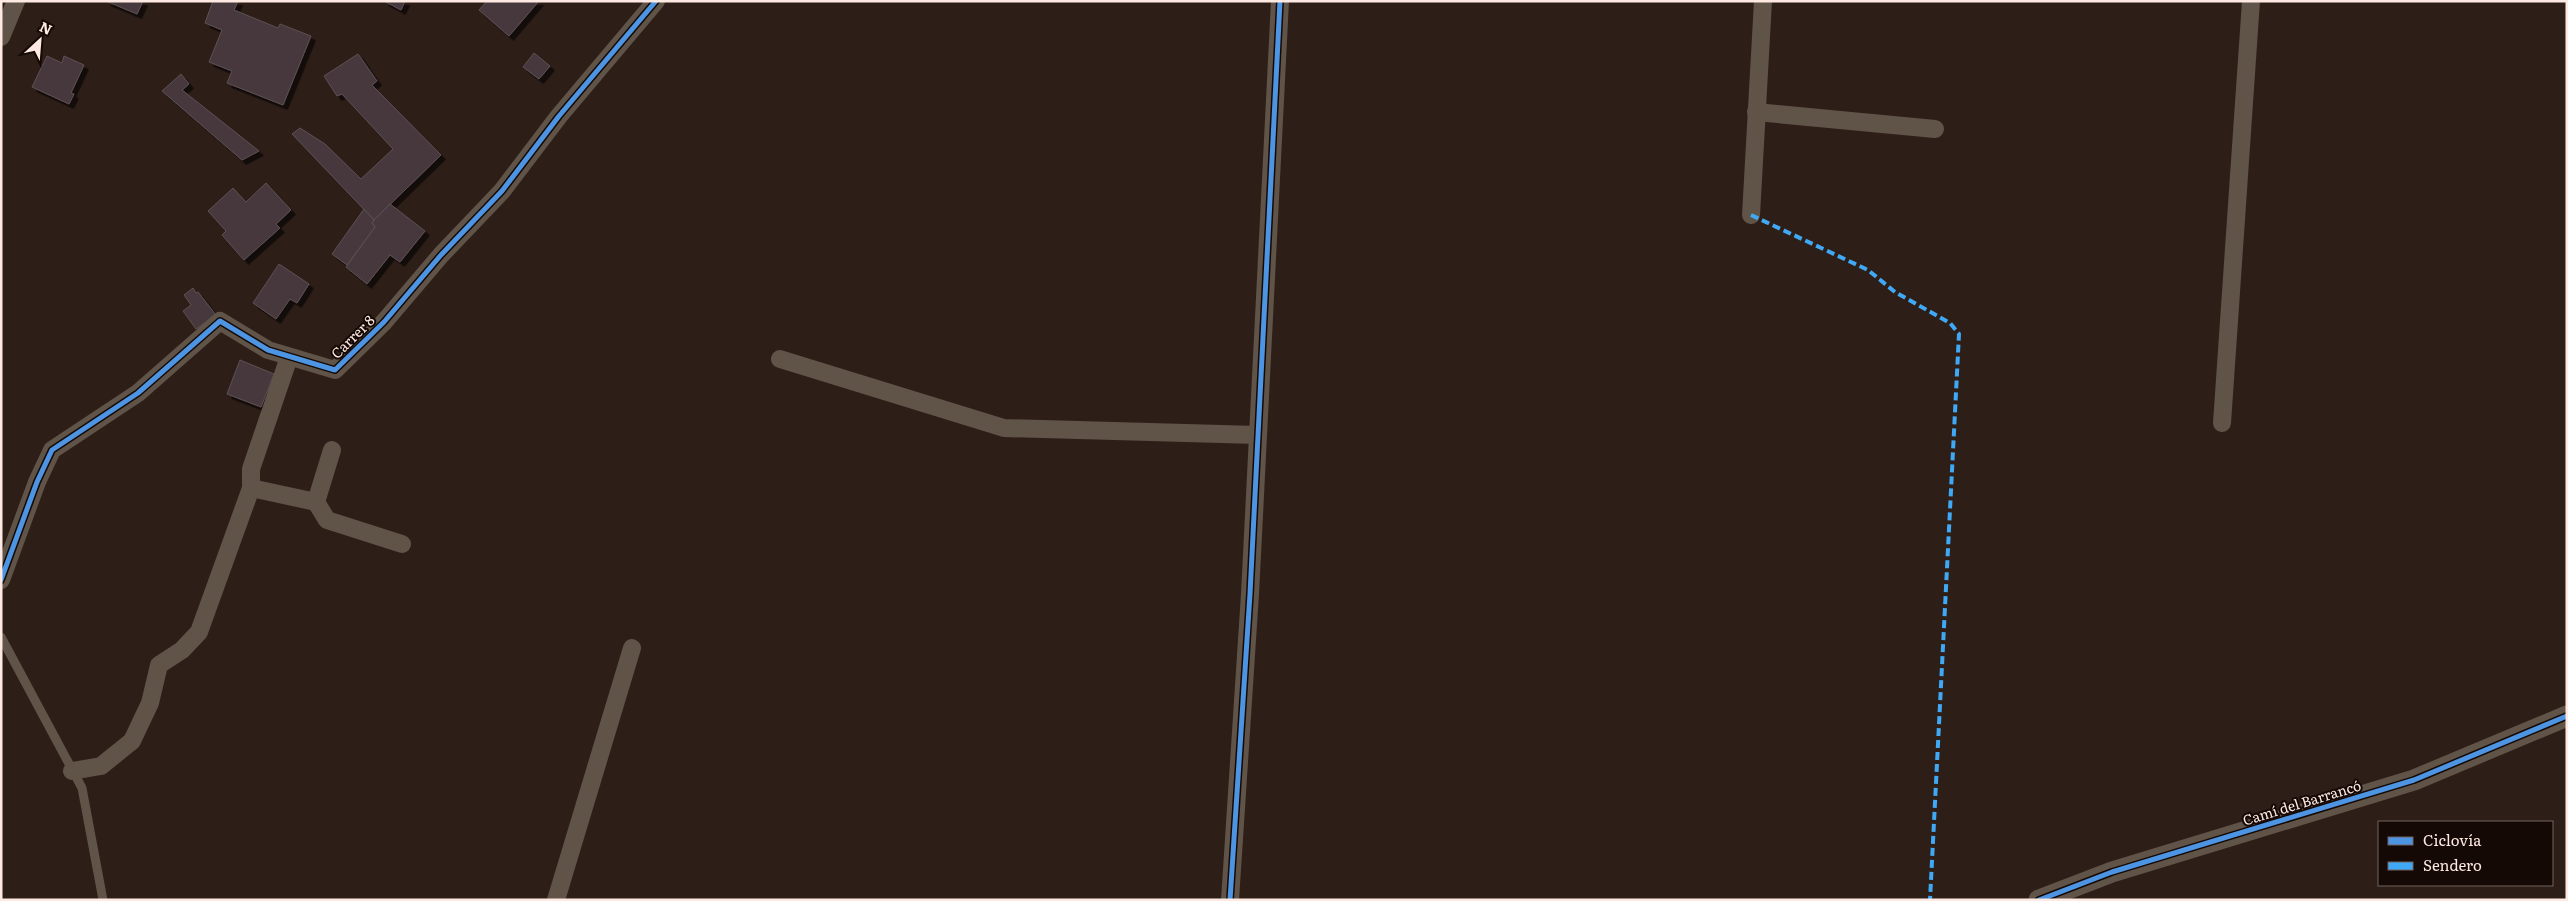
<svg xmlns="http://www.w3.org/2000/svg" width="2568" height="901" font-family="Literata,serif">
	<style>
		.building { fill: #47373d; stroke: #5d5154; filter: url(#shadow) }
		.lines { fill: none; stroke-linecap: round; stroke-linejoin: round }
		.service { stroke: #605347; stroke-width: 9 }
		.minor { stroke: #605347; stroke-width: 18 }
		.tertiary { stroke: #605347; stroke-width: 21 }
		.quiet { stroke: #3fa9f5; stroke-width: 4; stroke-dasharray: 8 4; stroke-linecap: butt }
		.cycleway-casing { stroke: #150905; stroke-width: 8 }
		.cycleway { stroke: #4d94e3; stroke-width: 5 }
		.labels { text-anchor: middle; stroke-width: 4; stroke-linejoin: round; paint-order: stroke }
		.street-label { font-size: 14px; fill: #feeae3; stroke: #150905 }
	</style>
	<defs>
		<filter id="shadow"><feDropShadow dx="4.5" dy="4.5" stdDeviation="0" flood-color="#0009"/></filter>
	</defs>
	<rect width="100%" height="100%" fill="#2e1e18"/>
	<!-- building -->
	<g class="building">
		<path d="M 106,1 L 143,1 L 137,14 Z"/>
		<path d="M 213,1 L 238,1 L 234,10 L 278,28 L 280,24 L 311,36 L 283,105 L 227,83 L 232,71 L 209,62 L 222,30 L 205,23 Z"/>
		<path d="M 384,1 L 405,1 L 401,10 Z"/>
		<path d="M 487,1 L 539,1 L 509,36 L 479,10 Z"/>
		<path d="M 534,53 L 550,66 L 539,79 L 523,67 Z"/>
		<path d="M 358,54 L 377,81 L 372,85 L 441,155 L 374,220 L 292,134 L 300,128 L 325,144 L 361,179 L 393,149 L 342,94 L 337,96 L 324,76 Z"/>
		<path d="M 47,56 L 62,63 L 64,56 L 84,65 L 71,93 L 74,94 L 69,104 L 32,87 Z"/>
		<path d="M 181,74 L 189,84 L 182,90 L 259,151 L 242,160 L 162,91 Z"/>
		<path d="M 266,183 L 291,210 L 276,224 L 280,228 L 244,260 L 222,235 L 226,231 L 208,211 L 233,188 L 246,202 Z"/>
		<path d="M 390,204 L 425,231 L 400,262 L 390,255 L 367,284 L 346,267 L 375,227 L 372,223 L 374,220 Z"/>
		<path d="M 364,209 L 374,220 L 372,223 L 375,227 L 347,265 L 332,254 Z"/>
		<path d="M 279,264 L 309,284 L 297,303 L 290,299 L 276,319 L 253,303 Z"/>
		<path d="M 193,288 L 196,293 L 198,292 L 216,315 L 196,329 L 183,311 L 191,305 L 184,295 Z"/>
		<path d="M 240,360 L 274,374 L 261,407 L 227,394 Z"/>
	</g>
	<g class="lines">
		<!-- service -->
		<path class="service" d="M 1,637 L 82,788 L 103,900"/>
		<!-- minor -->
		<g class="minor">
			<path d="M 1,37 L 16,1"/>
			<path d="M 1756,112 L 1935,129"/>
			<path d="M 1751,215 L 1763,1"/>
			<path d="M 780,359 L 1004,428 L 1257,435"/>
			<path d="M 2222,423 L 2251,1"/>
			<path d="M 251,488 L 251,469 L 289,357"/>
			<path d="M 316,502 L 332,450"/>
			<path d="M 1,580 L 37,482 L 52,450 L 138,393 L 220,321 L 268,350 L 335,370 L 384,322 L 441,255 L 502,191 L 559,116 L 656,1"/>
			<path d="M 72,771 L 101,766 L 132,741 L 150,703 L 159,665 L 182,650 L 199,632 L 251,488 L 316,502 L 327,520 L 402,544"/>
			<path d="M 556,900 L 632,648"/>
			<path d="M 1230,900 L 1250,594 L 1280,1"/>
		</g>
		<!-- tertiary -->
		<path class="tertiary" d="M 2039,900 L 2112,872 L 2414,780 L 2567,716"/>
		<!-- quiet -->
		<path class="quiet" d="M 1751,215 L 1868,270 L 1895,292 L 1950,323 L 1959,334 L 1930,900"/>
		<defs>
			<g id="cycleway">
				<path d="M 1,580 L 37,482 L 52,450 L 138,393 L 220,321 L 268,350 L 335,370 L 384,322 L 441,255 L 502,191 L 559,116 L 656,1"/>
				<path d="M 1230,900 L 1250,594 L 1280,1"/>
				<path d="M 2039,900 L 2112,872 L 2414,780 L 2567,716"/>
			</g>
		</defs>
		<!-- cycleway casing -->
		<use href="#cycleway" class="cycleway-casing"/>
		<!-- cycleway -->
		<use href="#cycleway" class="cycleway"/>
	</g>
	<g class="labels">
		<!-- street labels -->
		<g class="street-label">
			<text transform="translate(353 337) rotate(-45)" y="5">Carrer 8</text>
			<text transform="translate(2302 803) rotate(-17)" y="5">Camí del Barrancó</text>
		</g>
	</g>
	<!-- border -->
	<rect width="2568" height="901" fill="none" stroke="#feeae3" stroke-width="5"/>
	<!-- legend -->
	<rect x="2378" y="821" width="175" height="65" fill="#150905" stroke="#72635e"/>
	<rect x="2388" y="837" width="25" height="8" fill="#4d94e3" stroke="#72635e"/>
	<text x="2423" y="846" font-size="15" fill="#feeae3">Ciclovía</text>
	<rect x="2388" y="862" width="25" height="8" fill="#3fa9f5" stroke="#72635e"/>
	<text x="2423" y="871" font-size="15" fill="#feeae3">Sendero</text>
	<!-- north arrow -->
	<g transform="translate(40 40) rotate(26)" stroke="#150905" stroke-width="4" paint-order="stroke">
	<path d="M0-4L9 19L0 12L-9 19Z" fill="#feeae3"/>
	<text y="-8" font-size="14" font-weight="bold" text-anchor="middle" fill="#feeae3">N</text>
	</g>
</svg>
